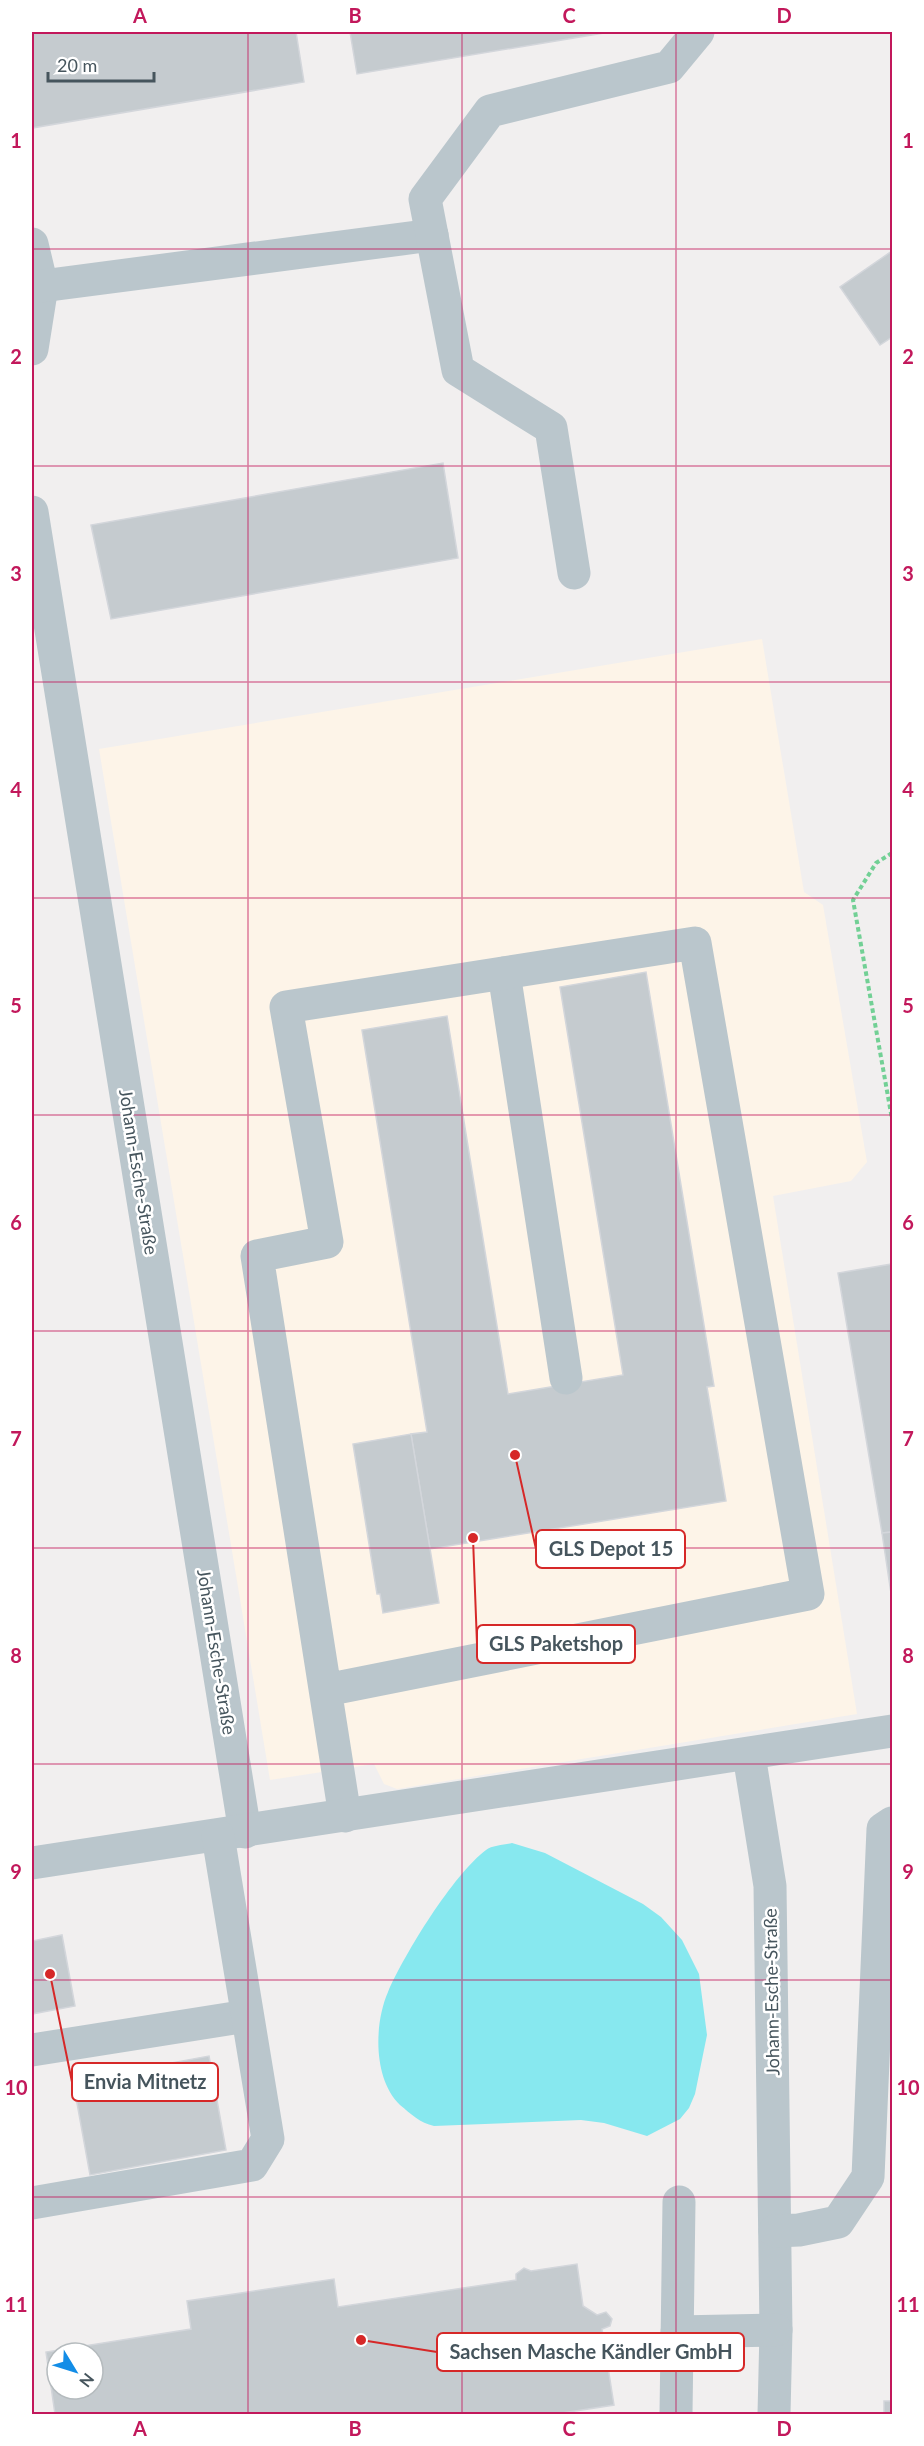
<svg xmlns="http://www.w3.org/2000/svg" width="924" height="2446" font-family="Lato,sans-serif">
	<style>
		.commercial { fill: #fdf4e8 }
		.water { fill: #87e8ef }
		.building { fill: #c5cbcf; stroke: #d3d6db; stroke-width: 1.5; fill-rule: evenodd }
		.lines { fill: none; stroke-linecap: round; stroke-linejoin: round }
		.path { stroke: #72d095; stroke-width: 4; stroke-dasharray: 4.5 3; stroke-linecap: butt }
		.minor { stroke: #bac6cc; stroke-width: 33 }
		.grid { fill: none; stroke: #c2185b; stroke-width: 1.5; stroke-opacity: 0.55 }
		.labels { text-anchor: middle; stroke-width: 5; stroke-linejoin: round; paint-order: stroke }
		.street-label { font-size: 18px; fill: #46555d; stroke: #fff }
		.leader { fill: none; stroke: #d62828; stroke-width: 2 }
		.callout-dot { fill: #d62828; stroke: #fff; stroke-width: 2 }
		.callout { fill: #fff; stroke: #d62828; stroke-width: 2 }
		.callout-label { font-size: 20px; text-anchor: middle; font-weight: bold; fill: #46555d }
		.neatline { fill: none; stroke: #c2185b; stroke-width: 2 }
		.grid-label { font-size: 20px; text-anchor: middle; font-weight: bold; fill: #c2185b }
	</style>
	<rect width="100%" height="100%" fill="#f1efef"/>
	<!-- commercial -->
	<path class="commercial" d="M 762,639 L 804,892 L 823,905 L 867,1162 L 851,1181 L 773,1196 L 857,1714 L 397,1789 L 384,1784 L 374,1764 L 270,1780 L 99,749 Z"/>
	<!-- water -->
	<path class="water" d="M 512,1843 L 545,1853 L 643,1904 L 661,1917 L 682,1940 L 699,1974 L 707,2035 L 695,2094 L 689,2108 L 680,2119 L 647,2136 L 604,2123 L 581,2120 L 434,2126 C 420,2123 411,2114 400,2105 C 373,2079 374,2024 388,1992 C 405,1953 453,1875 486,1850 C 492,1845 504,1845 512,1843 Z"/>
	<!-- building -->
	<g class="building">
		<path d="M 32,32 L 296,32 L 304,82 L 32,128 Z"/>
		<path d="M 350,32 L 610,32 L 357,74 Z"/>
		<path d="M 892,251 L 892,337 L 880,345 L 840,287 Z"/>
		<path d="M 443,463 L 458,558 L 111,619 L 91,525 Z"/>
		<path d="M 646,972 L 714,1386 L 707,1387 L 726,1501 L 430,1549 L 411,1434 L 427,1432 L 362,1030 L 447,1016 L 508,1394 L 623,1375 L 560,987 Z"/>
		<path d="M 892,1264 L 892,1532 L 882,1533 L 838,1273 Z"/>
		<path d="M 411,1434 L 439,1603 L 383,1613 L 380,1594 L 377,1594 L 353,1444 Z"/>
		<path d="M 892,1532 L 892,1600 L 882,1533 Z"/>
		<path d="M 62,1935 L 75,2006 L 32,2014 L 32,1941 Z"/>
		<path d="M 209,2056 L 226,2150 L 90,2175 L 73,2081 Z"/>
		<path d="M 577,2264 L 583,2306 L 597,2315 L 606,2312 L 612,2319 L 610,2326 L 602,2329 L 614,2405 L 556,2414 L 55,2414 L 46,2352 L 191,2329 L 187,2301 L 334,2279 L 338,2307 L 516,2280 L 516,2274 L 524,2268 L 531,2271 ZM 57,2353 L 93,2353 L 93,2389 L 57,2389 Z"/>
		<rect x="884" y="2401" width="8" height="13"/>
	</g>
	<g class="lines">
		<!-- path -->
		<path class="path" d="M 892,853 L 876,863 L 853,900 L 892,1119"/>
		<!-- minor -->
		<g class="minor">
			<path d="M 32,244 L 42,286 L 32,349"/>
			<path d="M 42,286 L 432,235"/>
			<path d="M 32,512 L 245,1832"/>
			<path d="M 574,573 L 551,428 L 458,370 L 425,199 L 490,111 L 669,67 L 698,32"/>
			<path d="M 504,973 L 566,1378"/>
			<path d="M 326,1690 L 808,1594 L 695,943 L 286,1007 L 327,1242 L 257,1256 L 345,1816"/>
			<path d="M 749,1755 L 770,1886 L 776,2330 L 774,2414"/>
			<path d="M 32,1863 L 892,1731"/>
			<path d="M 32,2050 L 247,2016"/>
			<path d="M 32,2203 L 252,2165 L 268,2139 L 218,1836"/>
			<path d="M 775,2231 L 799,2230 L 838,2222 L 868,2177 L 883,1829 L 892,1823"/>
			<path d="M 677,2332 L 776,2330"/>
			<path d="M 676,2414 L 679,2202"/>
		</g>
	</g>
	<!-- grid -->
	<path class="grid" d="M 248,32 L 248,2414M 462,32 L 462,2414M 676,32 L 676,2414M 32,249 L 892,249M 32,466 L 892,466M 32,682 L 892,682M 32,898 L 892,898M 32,1115 L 892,1115M 32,1331 L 892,1331M 32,1548 L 892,1548M 32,1764 L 892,1764M 32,1980 L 892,1980M 32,2197 L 892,2197"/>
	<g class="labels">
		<!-- street labels -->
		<g class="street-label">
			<text transform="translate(138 1172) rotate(81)" y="6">Johann-Esche-Straße</text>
			<text transform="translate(216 1652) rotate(81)" y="6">Johann-Esche-Straße</text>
			<text transform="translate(772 1992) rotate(-91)" y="6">Johann-Esche-Straße</text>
		</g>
	</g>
	<!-- callouts -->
	<path class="leader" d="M515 1455L536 1549M473 1538L477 1644M50 1974L72 2082M361 2340L437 2352"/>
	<g class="callout-dot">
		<circle cx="515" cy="1455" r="6"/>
		<circle cx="473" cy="1538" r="6"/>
		<circle cx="50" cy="1974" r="6"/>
		<circle cx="361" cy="2340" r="6"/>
	</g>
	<g class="callout">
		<rect x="536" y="1530" width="149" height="38" rx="6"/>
		<rect x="477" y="1625" width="158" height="38" rx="6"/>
		<rect x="72" y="2063" width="146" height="38" rx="6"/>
		<rect x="437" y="2333" width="307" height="38" rx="6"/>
	</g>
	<g class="callout-label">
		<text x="611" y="1556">GLS Depot 15</text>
		<text x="556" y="1651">GLS Paketshop</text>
		<text x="145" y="2089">Envia Mitnetz</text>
		<text x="591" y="2359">Sachsen Masche Kändler GmbH</text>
	</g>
	<!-- border -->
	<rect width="924" height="2446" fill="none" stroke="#ffffff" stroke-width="66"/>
	<!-- north arrow -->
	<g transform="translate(75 2371) rotate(128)"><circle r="28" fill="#ffffff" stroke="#b5bbbe" stroke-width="1.5"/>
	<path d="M0-4.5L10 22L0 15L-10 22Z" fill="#138de7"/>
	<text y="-9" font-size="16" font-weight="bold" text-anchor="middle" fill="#46555d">N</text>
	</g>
	<!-- scale -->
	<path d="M48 72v9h106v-9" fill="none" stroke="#46555d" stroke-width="3"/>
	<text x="57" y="72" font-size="18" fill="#46555d" stroke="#ffffff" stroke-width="4.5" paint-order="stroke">20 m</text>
	<rect x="33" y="33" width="858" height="2380" class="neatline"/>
	<g class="grid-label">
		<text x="140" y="23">A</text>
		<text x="355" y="23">B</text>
		<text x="569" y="23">C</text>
		<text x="784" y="23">D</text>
		<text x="16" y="148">1</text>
		<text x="908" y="148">1</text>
		<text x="16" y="364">2</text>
		<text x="908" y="364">2</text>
		<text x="16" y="581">3</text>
		<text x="908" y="581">3</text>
		<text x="16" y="797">4</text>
		<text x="908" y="797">4</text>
		<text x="16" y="1013">5</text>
		<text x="908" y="1013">5</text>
		<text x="16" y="1230">6</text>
		<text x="908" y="1230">6</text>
		<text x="16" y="1446">7</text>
		<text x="908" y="1446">7</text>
		<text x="16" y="1663">8</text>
		<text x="908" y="1663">8</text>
		<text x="16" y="1879">9</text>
		<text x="908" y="1879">9</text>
		<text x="16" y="2095">10</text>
		<text x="908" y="2095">10</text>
		<text x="16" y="2312">11</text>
		<text x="908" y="2312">11</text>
		<text x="140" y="2436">A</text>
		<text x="355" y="2436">B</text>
		<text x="569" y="2436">C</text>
		<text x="784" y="2436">D</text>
	</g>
</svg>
